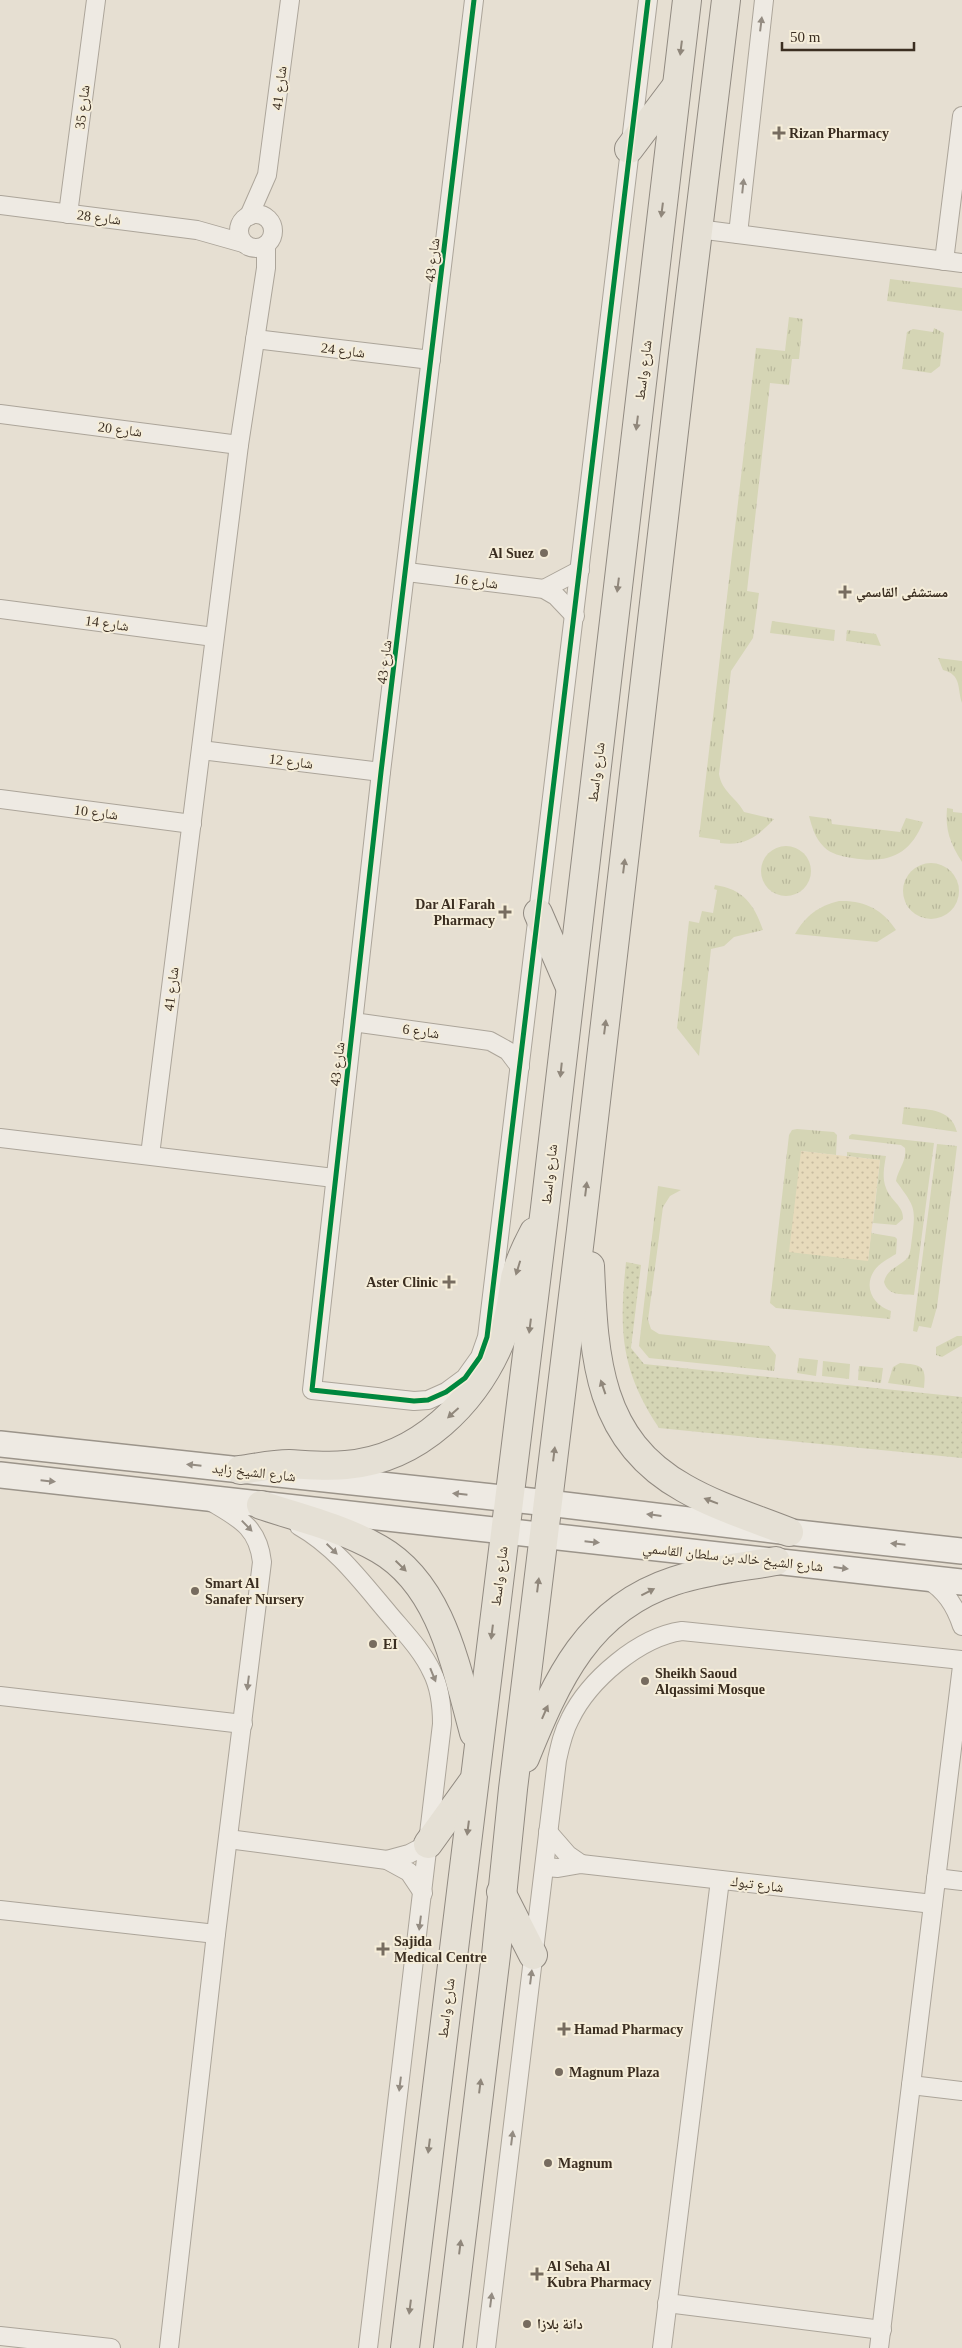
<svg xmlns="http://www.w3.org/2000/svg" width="962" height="2348" font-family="'Times New Roman','Noto Naskh Arabic',serif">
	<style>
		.grass { fill: url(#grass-tufts) }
		.sand { fill: url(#sand-dots) }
		.garden { fill: url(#garden-dots) }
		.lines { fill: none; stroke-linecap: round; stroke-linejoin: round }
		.minor-casing { stroke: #aca59a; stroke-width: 20 }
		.secondary-casing { stroke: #9b948a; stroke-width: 28 }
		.primary-casing { stroke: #918a81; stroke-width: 30 }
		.minor { stroke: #eeeae3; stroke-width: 18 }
		.secondary { stroke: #eeeae3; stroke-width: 25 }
		.primary { stroke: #e5e0d5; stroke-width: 28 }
		.cycleway-casing { stroke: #f5edd9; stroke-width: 8 }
		.cycleway { stroke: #00873e; stroke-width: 5 }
		.oneway { fill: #948c82 }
		.oneway2 { fill: #90877b }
		.poi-dot { fill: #776c5f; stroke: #f5edd9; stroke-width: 2 }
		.labels { text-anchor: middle; stroke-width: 4; stroke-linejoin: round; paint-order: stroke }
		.street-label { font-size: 14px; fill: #3b2e21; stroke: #f5edd9 }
		.poi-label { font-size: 14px; font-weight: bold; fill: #3b2e21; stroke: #f5edd9; text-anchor: start }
	</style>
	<defs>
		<pattern id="grass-tufts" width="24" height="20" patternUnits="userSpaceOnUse" patternTransform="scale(1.25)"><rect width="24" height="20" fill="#d5d5b5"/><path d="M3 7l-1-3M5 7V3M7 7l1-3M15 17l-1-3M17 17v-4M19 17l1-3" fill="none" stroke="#b8b79b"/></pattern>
		<pattern id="sand-dots" width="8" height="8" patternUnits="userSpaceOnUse" patternTransform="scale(1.25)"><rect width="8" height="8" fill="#e7dabb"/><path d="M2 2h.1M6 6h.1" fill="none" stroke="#c7bba0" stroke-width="1.8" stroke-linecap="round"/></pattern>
		<pattern id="garden-dots" width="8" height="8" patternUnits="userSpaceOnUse" patternTransform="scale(1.25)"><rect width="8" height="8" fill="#d5d5b5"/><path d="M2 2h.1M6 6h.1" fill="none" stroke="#b8b79b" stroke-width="1.8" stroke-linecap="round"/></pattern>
	</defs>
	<rect width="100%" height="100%" fill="#e6dfd2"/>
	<!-- grass -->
	<g class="grass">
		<path d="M 890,279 L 962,288 L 962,311 L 887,301 Z"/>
		<path d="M 789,317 L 803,319 L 799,359 L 792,359 L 789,385 L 770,383 L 747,591 L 759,593 L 753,638 L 731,671 L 719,774 C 722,792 736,797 744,812 L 774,819 C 758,836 745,847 720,843 L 720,840 L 699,837 L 756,348 L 785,351 Z"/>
		<path d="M 934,328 L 944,333 L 940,366 L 931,373 L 902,369 L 907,332 L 913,329 L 933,332 Z"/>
		<path d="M 772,621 L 835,630 L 834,641 L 770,633 Z"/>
		<path d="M 847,630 L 876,634 L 881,646 L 846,641 Z"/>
		<path d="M 938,658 L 962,661 L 962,703 C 957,688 962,675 943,670 Z"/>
		<path d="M 947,808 L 953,809 L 953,812 L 962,813 L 962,862 C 950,843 945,830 947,808 Z"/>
		<path d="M 809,816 L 831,819 L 832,824 L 900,832 L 906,818 L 923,822 C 910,856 886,864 852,858 C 841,856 831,854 824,847 C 815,838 812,827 809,816 Z"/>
		<circle cx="786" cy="871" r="25"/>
		<circle cx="931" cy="891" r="28"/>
		<path d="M 715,885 C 743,889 754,904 763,930 L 734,937 L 724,946 L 711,949 L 699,1056 L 677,1028 L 689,921 L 699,923 L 702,911 L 713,913 L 717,890 L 714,889 Z"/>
		<path d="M 839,901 C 864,900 882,909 896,930 L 877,942 L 795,934 C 806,915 819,906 839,901 Z"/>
		<path d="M 904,1107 C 926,1110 951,1107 957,1132 L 902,1124 Z"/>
		<path d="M 797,1129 L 834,1132 L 837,1135 L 836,1155 L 801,1151 L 868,1261 L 871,1233 L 895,1237 L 897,1239 L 896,1254 C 888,1259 879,1263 874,1271 C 863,1288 874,1306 891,1311 L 890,1319 L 776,1308 L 770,1303 L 789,1135 L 792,1130 Z"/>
		<path d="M 852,1134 L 934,1143 L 914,1295 C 901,1294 888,1296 884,1282 C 887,1268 900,1267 908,1257 C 911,1252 911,1244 912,1238 C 916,1207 915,1207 896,1181 C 898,1169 907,1161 905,1148 L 901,1145 L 849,1139 L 849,1136 Z"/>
		<path d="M 937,1144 L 957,1146 L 937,1307 L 931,1328 L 919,1326 L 917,1332 L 913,1331 Z"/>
		<path d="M 847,1152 L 886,1156 C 884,1167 882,1178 886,1188 C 890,1200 904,1206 903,1219 L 896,1225 L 873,1223 L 880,1160 L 847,1156 Z"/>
		<path d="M 658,1186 L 681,1190 L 670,1196 L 663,1207 L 648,1320 L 651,1329 L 659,1334 L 769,1346 L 776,1355 L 774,1371 L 649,1358 L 639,1346 Z"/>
		<path d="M 957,1336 L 962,1336 L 962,1345 L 942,1357 L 936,1355 L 936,1347 Z"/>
		<path d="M 799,1358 L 818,1360 L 816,1376 L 797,1373 Z"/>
		<path d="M 823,1361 L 850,1364 L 849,1379 L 822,1376 Z"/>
		<path d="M 900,1363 C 921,1365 927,1365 924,1388 L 888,1383 L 893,1367 Z"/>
		<path d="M 859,1366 L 883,1368 L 881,1383 L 858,1380 Z"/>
	</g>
	<!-- sand -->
	<path class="sand" d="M 801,1151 L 880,1160 L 868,1261 L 789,1252 Z"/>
	<!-- garden -->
	<path class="garden" d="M 626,1262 L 641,1265 L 631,1348 L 644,1364 L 962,1397 L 962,1458 L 659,1428 C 620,1369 619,1330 626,1262 Z"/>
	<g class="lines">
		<defs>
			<g id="minor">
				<path d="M 474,0 L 381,772 L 312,1390 L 414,1401 L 428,1400 L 446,1392 L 465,1378 L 480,1357 L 487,1337 L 648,0"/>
				<path d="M 0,205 L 197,230 L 243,243"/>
				<circle cx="256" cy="231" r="17"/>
				<path d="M 68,214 L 96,0"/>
				<path d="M 249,216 L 267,175 L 290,0"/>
				<path d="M 698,229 L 962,263"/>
				<path d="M 738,234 L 764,0"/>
				<path d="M 944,261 L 962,116"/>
				<path d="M 255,339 L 431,360"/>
				<path d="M 0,414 L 239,445"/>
				<path d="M 407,572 L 544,589 L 556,596 L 575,616"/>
				<path d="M 544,589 L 580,570"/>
				<path d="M 0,609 L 214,637"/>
				<path d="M 201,750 L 381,772"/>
				<path d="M 0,799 L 192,824"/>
				<path d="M 353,1022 L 490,1041 L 508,1051 L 520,1067"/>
				<path d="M 0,1138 L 334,1178"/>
				<path d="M 150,1155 L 239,445 L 266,268 L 266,245"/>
				<path d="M 299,1526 C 336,1547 361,1581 389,1614 C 404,1632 422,1650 432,1672 C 440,1688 442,1706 442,1724 L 368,2348"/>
				<path d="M 927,1579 C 945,1590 955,1605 962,1626"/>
				<path d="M 0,1696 L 243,1724"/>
				<path d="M 548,1832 L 568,1855 L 581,1864"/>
				<path d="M 228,1839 L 387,1860 L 409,1872 L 423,1893"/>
				<path d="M 387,1860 L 409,1854 L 428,1844"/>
				<path d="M 545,1867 L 558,1868 L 581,1864 L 933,1904"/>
				<path d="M 936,1878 L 962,1881"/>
				<path d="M 0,1910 L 216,1934"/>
				<path d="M 911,2085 L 962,2091"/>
				<path d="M 667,2303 L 882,2330"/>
				<path d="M 0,2336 L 111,2348"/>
				<path d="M 169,2348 L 216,1934 L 262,1562 C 258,1526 238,1518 210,1501"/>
				<path d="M 486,2348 L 557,1760 C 560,1746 563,1732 570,1719 C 589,1680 639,1637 682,1631 L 962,1660"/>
				<path d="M 662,2348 L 720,1880"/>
				<path d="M 879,2348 L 962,1666"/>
			</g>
			<g id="secondary">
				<path d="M 0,1444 L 548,1503 L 789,1532 L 962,1551"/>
				<path d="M 0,1475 L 962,1582"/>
			</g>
			<g id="primary">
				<path d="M 629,149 L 675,88"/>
				<path d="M 538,913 L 570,987"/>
				<path d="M 590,1266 C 594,1355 596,1439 684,1488 C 717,1507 754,1518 789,1532"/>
				<path d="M 240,1470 C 256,1468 272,1464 289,1464 C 308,1465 327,1467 346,1465 C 419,1459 476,1402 502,1337 C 510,1318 512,1298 515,1278 C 519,1262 526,1247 534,1232"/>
				<path d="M 261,1505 C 300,1518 343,1528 379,1549 C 442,1585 456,1668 474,1733"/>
				<path d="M 525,1758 C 557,1679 588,1609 674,1581 C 707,1570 742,1567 776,1561"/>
				<path d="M 428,1844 L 472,1783"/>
				<path d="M 501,1892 L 533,1955"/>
				<path d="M 405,2348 L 545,1208 L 687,0"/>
				<path d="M 448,2348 L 496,1955 L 513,1789 L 581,1230 L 683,354 L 726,0"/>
			</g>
		</defs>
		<!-- minor casing -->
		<use href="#minor" class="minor-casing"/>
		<!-- secondary casing -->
		<use href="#secondary" class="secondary-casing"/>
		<!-- primary casing -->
		<use href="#primary" class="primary-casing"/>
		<!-- minor -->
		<use href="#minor" class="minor"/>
		<!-- secondary -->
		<use href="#secondary" class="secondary"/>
		<!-- primary -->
		<use href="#primary" class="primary"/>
		<defs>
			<path id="cycleway" d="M 474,0 L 381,772 L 312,1390 L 414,1401 L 428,1400 L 446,1392 L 465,1378 L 480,1357 L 487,1337 L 648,0"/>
		</defs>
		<!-- cycleway casing -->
		<use href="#cycleway" class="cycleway-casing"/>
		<!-- cycleway -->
		<use href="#cycleway" class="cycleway"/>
	</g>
	<!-- one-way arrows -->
	<defs><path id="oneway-solid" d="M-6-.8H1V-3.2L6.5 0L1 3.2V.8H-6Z" transform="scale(1.25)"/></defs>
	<g class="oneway">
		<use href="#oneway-solid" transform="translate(761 24) rotate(-83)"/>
		<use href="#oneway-solid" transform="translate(743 186) rotate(-84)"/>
		<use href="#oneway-solid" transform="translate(194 1465) rotate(-174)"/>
		<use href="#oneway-solid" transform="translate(48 1481) rotate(6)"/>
		<use href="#oneway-solid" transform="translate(460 1494) rotate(-174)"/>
		<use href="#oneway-solid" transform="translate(654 1515) rotate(-173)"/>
		<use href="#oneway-solid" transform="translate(247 1526) rotate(46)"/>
		<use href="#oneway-solid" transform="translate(592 1542) rotate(6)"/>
		<use href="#oneway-solid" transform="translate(898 1544) rotate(-174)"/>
		<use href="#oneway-solid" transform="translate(332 1549) rotate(44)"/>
		<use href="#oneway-solid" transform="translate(841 1568) rotate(7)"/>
		<use href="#oneway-solid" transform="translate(433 1675) rotate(68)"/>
		<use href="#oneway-solid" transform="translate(248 1683) rotate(97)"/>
		<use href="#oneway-solid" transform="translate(420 1923) rotate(97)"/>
		<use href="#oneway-solid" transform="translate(531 1977) rotate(-83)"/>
		<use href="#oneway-solid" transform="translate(400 2084) rotate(97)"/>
		<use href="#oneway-solid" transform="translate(512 2138) rotate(-83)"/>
		<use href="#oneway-solid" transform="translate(491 2300) rotate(-83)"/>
	</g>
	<g class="oneway2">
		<use href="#oneway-solid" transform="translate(681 48) rotate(97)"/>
		<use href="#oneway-solid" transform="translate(662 210) rotate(97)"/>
		<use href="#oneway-solid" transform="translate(637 423) rotate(97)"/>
		<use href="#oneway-solid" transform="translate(618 585) rotate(97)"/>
		<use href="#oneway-solid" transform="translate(624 866) rotate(-83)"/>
		<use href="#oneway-solid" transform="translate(605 1027) rotate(-83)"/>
		<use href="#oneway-solid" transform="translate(561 1070) rotate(96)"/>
		<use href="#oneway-solid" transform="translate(586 1189) rotate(-83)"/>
		<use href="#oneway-solid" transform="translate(518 1268) rotate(107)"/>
		<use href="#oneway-solid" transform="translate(530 1326) rotate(97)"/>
		<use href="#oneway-solid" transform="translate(603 1387) rotate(-109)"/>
		<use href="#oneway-solid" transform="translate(453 1413) rotate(138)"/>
		<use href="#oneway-solid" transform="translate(554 1454) rotate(-83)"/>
		<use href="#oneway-solid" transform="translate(711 1501) rotate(-159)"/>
		<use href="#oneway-solid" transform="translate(401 1566) rotate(44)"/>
		<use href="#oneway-solid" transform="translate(538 1585) rotate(-83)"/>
		<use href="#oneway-solid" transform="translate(648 1592) rotate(-27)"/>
		<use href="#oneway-solid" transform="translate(492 1632) rotate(97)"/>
		<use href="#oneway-solid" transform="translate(545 1712) rotate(-66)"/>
		<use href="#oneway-solid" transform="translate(468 1828) rotate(97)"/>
		<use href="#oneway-solid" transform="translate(480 2086) rotate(-83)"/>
		<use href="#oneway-solid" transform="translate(429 2146) rotate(97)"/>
		<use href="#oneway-solid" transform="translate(460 2247) rotate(-83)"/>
		<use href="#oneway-solid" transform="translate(410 2307) rotate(97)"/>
	</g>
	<!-- markers -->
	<g class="poi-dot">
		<path d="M776.5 125.5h5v5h5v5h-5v5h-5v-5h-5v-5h5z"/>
		<circle cx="544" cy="553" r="5"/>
		<path d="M842.5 584.5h5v5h5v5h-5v5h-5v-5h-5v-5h5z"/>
		<path d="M502.5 904.5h5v5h5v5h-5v5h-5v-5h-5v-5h5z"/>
		<path d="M446.5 1274.5h5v5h5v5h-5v5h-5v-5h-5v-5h5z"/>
		<circle cx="195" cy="1591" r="5"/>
		<circle cx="373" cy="1644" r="5"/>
		<circle cx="645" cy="1681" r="5"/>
		<path d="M380.5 1941.5h5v5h5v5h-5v5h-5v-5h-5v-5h5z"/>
		<path d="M561.5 2021.5h5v5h5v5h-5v5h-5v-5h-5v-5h5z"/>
		<circle cx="559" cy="2072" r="5"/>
		<circle cx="548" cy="2163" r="5"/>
		<path d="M534.5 2266.5h5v5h5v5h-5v5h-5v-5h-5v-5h5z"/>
		<circle cx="527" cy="2324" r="5"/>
	</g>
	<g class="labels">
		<!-- street labels -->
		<g class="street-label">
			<text transform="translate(279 88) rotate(-83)" y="5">شارع 41</text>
			<text transform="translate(82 107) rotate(-83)" y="5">شارع 35</text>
			<text transform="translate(99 217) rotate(7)" y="5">شارع 28</text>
			<text transform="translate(432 260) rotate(-83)" y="5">شارع 43</text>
			<text transform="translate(343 350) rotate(7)" y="5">شارع 24</text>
			<text transform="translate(643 370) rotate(-83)" y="5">شارع واسط</text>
			<text transform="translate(120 429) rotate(7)" y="5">شارع 20</text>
			<text transform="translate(476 581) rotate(7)" y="5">شارع 16</text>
			<text transform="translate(107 623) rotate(8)" y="5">شارع 14</text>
			<text transform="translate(384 662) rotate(-83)" y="5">شارع 43</text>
			<text transform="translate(291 761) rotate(7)" y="5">شارع 12</text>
			<text transform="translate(596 772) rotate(-83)" y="5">شارع واسط</text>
			<text transform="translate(96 812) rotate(7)" y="5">شارع 10</text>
			<text transform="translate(171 989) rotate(-83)" y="5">شارع 41</text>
			<text transform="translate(421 1031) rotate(8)" y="5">شارع 6</text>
			<text transform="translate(337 1064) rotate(-83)" y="5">شارع 43</text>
			<text transform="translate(549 1174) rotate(-84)" y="5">شارع واسط</text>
			<text transform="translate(254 1472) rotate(6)" y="5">شارع الشيخ زايد</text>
			<text transform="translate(733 1557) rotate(6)" y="5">شارع الشيخ خالد بن سلطان القاسمي</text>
			<text transform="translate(499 1576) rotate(-83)" y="5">شارع واسط</text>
			<text transform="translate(757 1884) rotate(7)" y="5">شارع تبوك</text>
			<text transform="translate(446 2008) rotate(-83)" y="5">شارع واسط</text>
		</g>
		<!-- poi labels -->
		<g class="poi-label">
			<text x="789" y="138">Rizan Pharmacy</text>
			<text x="534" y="558" text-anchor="end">Al Suez</text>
			<text x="856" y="597">مستشفى القاسمي</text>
			<text x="495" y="909" text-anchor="end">Dar Al Farah<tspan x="495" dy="16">Pharmacy</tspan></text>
			<text x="438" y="1287" text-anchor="end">Aster Clinic</text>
			<text x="205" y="1588">Smart Al<tspan x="205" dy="16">Sanafer Nursery</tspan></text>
			<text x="383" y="1649">EI</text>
			<text x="655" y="1678">Sheikh Saoud<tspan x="655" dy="16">Alqassimi Mosque</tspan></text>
			<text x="394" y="1946">Sajida<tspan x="394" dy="16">Medical Centre</tspan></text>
			<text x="574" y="2034">Hamad Pharmacy</text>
			<text x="569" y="2077">Magnum Plaza</text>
			<text x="558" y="2168">Magnum</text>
			<text x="547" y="2271">Al Seha Al<tspan x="547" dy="16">Kubra Pharmacy</tspan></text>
			<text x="537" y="2329">دانة بلازا</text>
		</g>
	</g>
	<!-- scale -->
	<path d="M782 42v8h132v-8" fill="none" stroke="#3b2e21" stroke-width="2.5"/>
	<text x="790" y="42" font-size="15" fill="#3b2e21" stroke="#f5edd9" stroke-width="4" paint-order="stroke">50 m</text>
</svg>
